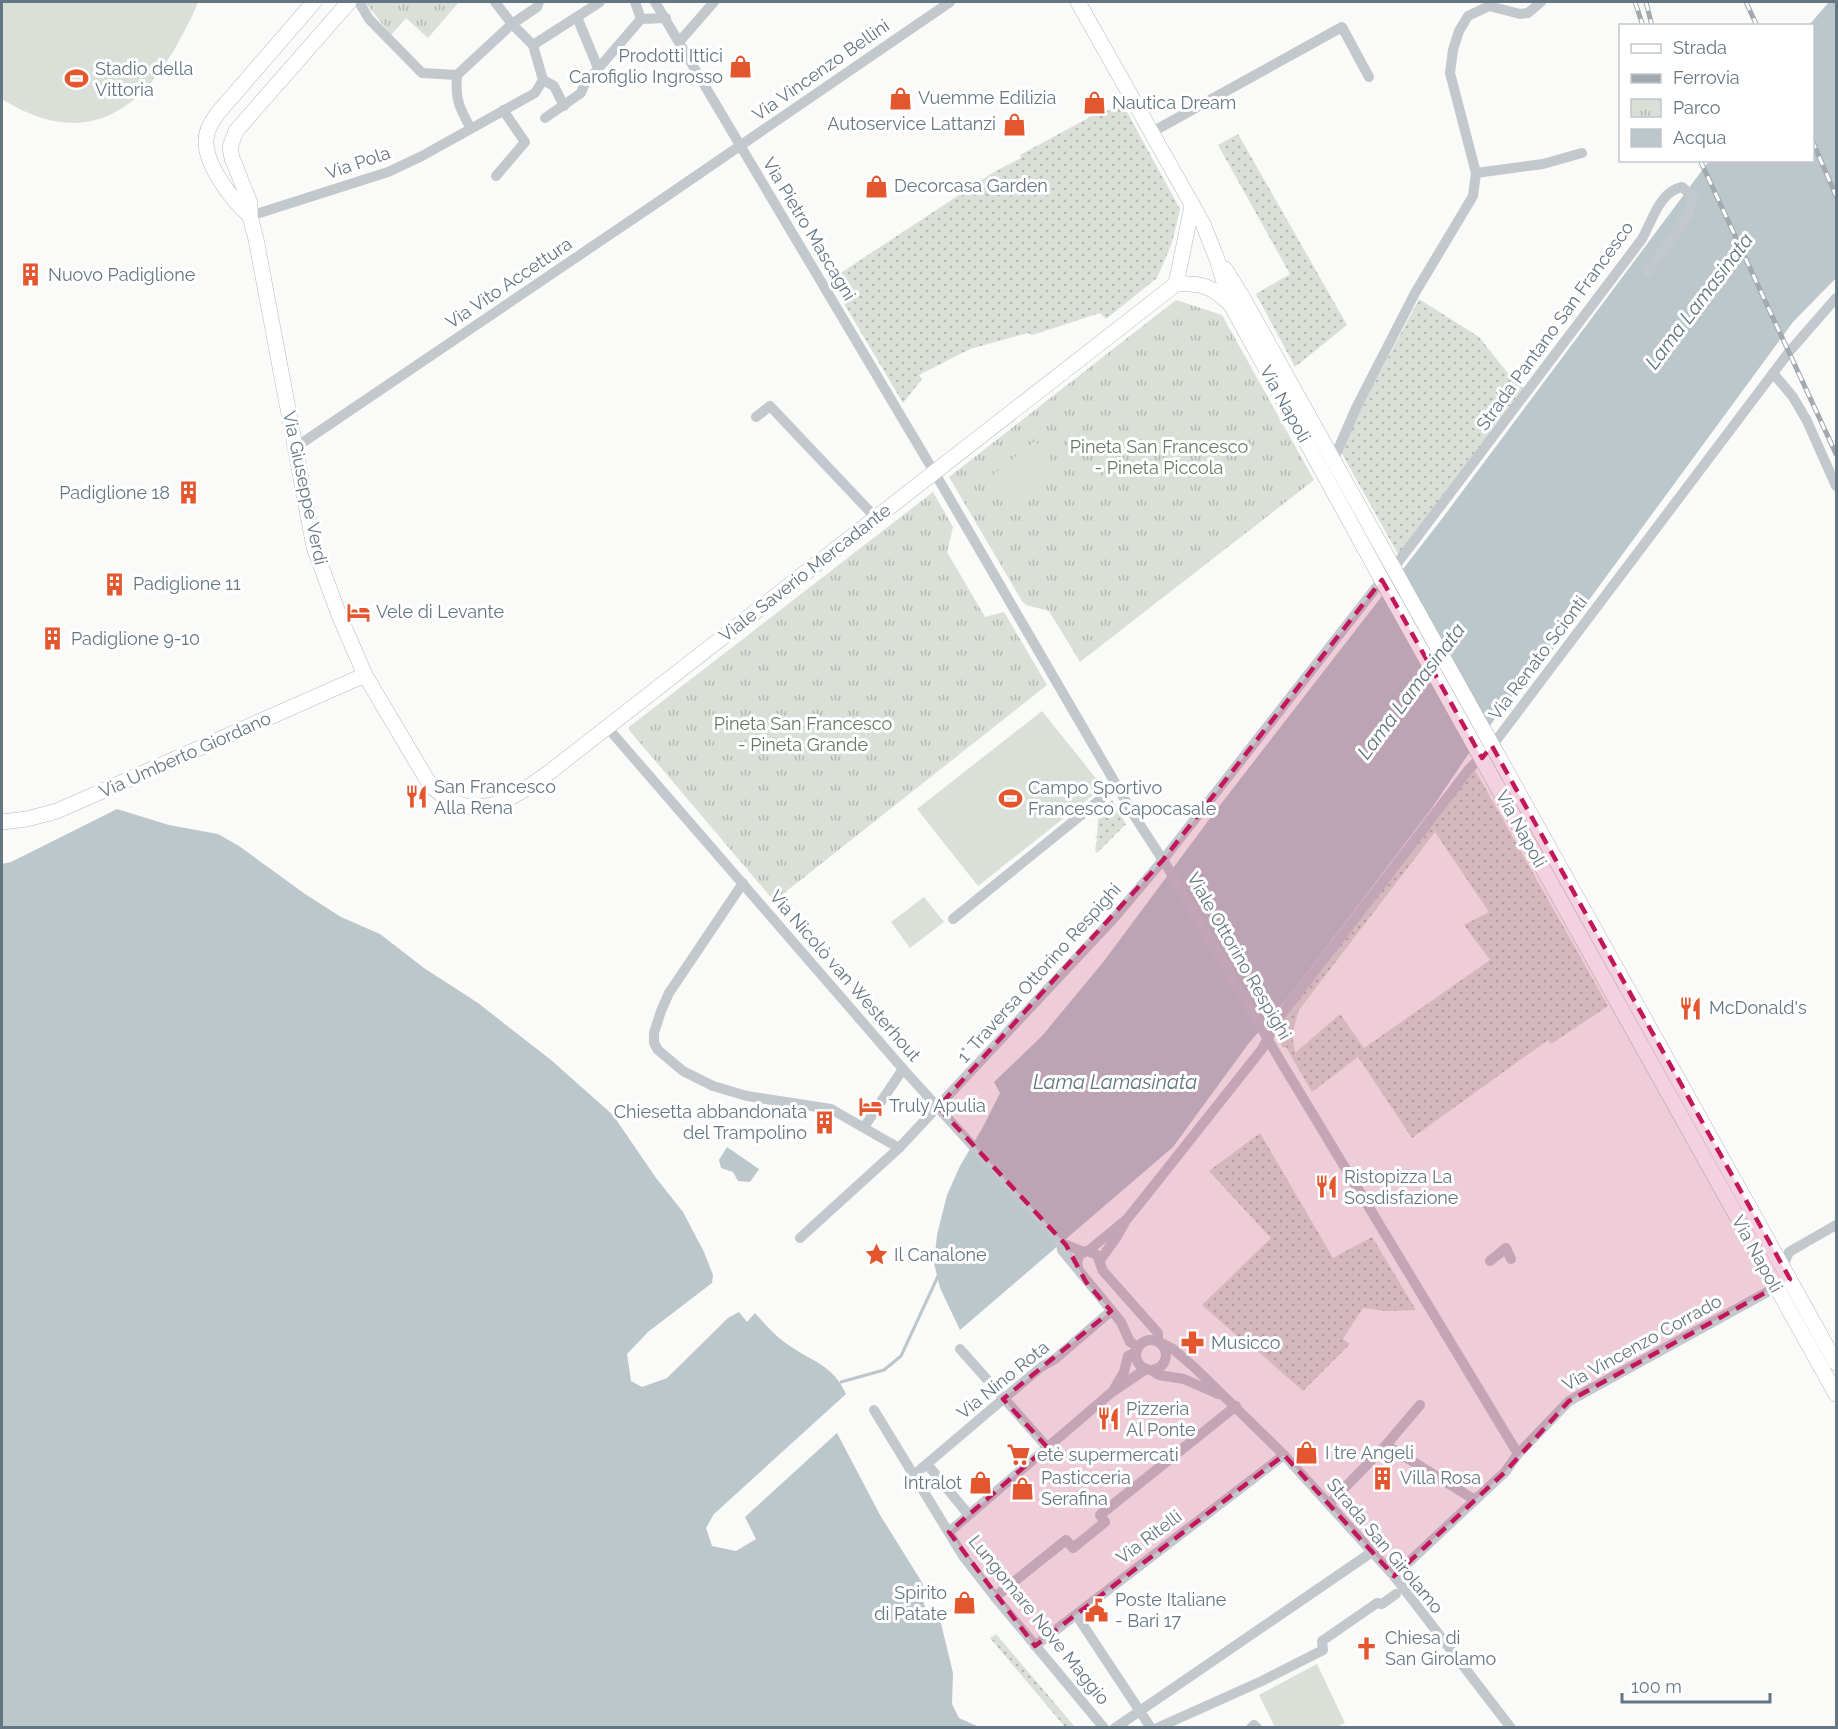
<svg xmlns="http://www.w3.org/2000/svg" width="1838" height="1729" font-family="Raleway,sans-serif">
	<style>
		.grass { fill: url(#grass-dots); fill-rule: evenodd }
		.park { fill: url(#park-tufts) }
		.pitch { fill: #dadfd7 }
		.water { fill: #bbc7cb }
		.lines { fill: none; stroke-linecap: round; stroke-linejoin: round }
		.stream { stroke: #bbc7cb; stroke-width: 3 }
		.secondary-casing { stroke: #b3babf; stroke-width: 16 }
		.street { stroke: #c3c8cc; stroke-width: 10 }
		.secondary { stroke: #fff; stroke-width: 15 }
		.rail-casing { stroke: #a2aab0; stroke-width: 5 }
		.rail { stroke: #fff; stroke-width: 3; stroke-dasharray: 9; stroke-linecap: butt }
		.marked { fill: #c2185b; fill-opacity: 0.2; stroke: #c2185b; stroke-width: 4.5; stroke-dasharray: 12 8; stroke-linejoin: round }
		.labels { text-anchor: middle; stroke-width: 6; stroke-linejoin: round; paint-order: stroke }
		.poi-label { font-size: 18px; fill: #657683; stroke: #fff; text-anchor: start }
		.street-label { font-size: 18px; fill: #657683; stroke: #fff }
		.park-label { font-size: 18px; fill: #687a64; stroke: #fff }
		.water-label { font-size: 20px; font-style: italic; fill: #60757c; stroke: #fff }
	</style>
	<defs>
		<pattern id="grass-dots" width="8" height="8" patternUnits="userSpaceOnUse" patternTransform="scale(1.5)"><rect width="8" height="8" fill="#dadfd7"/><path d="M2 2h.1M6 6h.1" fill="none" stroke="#b4b9b4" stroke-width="1.8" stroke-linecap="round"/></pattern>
		<pattern id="park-tufts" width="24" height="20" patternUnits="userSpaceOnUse" patternTransform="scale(1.5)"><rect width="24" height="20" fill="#dadfd7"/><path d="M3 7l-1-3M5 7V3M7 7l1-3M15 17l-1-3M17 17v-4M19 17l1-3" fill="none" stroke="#b4b9b4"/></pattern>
	</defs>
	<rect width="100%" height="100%" fill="#fafaf8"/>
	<!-- grass -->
	<g class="grass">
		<path d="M 1122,103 L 1180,209 L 1172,243 L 1157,278 L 1106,319 L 1100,313 L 1032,335 L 1028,333 L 970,349 L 919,375 L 922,379 L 903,403 L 830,280 L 994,172 L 1021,158 L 1020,155 L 1103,110 L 1105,112 Z"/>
		<path d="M 1238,134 L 1347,325 L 1295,367 L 1256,294 L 1290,274 L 1218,145 Z"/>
		<path d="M 1419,299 L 1479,337 L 1510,376 L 1525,389 L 1399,556 L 1341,452 L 1359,412 Z"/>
		<path d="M 1475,770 L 1608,1006 L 1551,1044 L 1548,1040 L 1412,1138 L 1358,1057 L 1312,1092 L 1286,1047 L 1283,1048 L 1276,1035 L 1279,1025 L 1466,777 ZM 1435,832 L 1489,912 L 1464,925 L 1490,960 L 1364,1048 L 1340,1014 L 1295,1053 L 1292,1034 L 1299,1010 Z"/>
		<path d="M 1112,800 L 1126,824 L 1097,853 L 1095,850 L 1097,839 L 1095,837 L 1097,835 L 1099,810 Z"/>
		<path d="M 1260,1133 L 1333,1258 L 1372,1237 L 1416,1310 L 1386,1311 L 1363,1308 L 1343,1339 L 1350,1344 L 1303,1391 L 1246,1341 L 1244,1342 L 1202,1305 L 1271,1238 L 1209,1171 Z"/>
		<path d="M 996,1634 L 1075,1727 L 1065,1727 L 990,1638 Z"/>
	</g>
	<!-- park -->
	<g class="park">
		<path d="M 365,2 L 459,2 L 428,38 L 406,18 L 391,35 Z"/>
		<path d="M 1176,300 L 1222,315 L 1314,480 L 1080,662 L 1049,611 L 1026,605 L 1022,601 L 949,477 Z"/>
		<path d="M 933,492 L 953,527 L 947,552 L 985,617 L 1004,612 L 1047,685 L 774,901 L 629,730 L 629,727 Z"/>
	</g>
	<!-- pitch -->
	<g class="pitch">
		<path d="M 2,2 L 198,2 C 193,16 185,29 178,43 C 136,118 80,148 2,99 Z"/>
		<path d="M 1035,441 L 1054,464 L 1008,501 L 989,478 Z"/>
		<path d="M 1042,711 L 1103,787 L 978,886 L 917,809 Z"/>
		<path d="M 924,897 L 944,922 L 910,948 L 891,922 Z"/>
		<path d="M 1317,1664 L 1345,1723 L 1336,1727 L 1275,1727 L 1259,1695 Z"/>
	</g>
	<!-- water -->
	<g class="water">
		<path d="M 1829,2 L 1836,2 L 1836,278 L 1793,322 L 1531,679 L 1522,683 L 1467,756 L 1432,808 L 1287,999 L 1249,1043 L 1173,1147 L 960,1330 L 940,1288 L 934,1263 L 937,1235 L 947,1195 L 960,1166 L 984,1125 L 1000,1093 L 994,1082 L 1042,1036 L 1104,961 L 1217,809 L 1441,520 L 1709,161 L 1812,160 L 1812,26 L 1809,25 Z"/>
		<path d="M 117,809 L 169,825 L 218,834 L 239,846 L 305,894 L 341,917 L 380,934 L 424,968 L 478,1003 L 551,1060 L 613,1115 L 656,1178 L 683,1212 L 704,1252 L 713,1275 L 712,1283 L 648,1332 L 627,1354 L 631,1381 L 642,1387 L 667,1378 L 728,1318 L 739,1312 L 747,1322 L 755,1313 C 766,1325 776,1337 790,1346 C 813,1362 833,1365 846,1394 L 714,1514 L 706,1528 L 712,1546 L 736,1551 L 756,1539 L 745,1517 L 837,1433 L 880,1515 L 923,1584 L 924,1605 L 931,1614 L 939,1615 L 953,1673 L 952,1704 L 959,1718 L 979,1727 L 2,1727 L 2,864 L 11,862 Z"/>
		<path d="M 727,1147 L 759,1169 L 750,1182 L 738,1181 L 733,1172 L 721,1168 L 719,1160 Z"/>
	</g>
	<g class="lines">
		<!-- stream -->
		<path class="stream" d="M 841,1382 L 884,1370 L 901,1356 L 939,1274"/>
		<defs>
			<g id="secondary">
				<path d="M 349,2 L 236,131 L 230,147 L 232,158 L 250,203 L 250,216 L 256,239 L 314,547 L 339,615 L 365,675 L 429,783 C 471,829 511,800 551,771 L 1176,284"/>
				<path d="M 1078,2 L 1203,224 L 1217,259 L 1231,305 L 1382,580 L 1836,1394"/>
				<path d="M 250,216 C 232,200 205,165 206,140 C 206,130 212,122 217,114 L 314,2"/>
				<path d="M 1225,269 L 1243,298 L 1836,1363"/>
				<path d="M 1176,284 L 1192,206"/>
				<path d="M 1176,284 C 1202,283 1212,286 1230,304"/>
				<path d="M 2,822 L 27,819 L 57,811 L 365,675"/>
			</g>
		</defs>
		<!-- secondary casing -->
		<use href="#secondary" class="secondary-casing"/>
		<!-- street -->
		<g class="street">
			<path d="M 359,2 L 369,19 L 422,73 L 457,75 L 512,24 L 537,7 L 539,2"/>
			<path d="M 495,2 L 512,24 L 533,45 L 543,80 L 554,86 L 564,106"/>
			<path d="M 635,2 L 641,19"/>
			<path d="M 655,2 L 943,487 L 1135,817 L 1168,868 L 1280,1060 L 1518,1454"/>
			<path d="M 577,17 L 598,68"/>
			<path d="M 679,42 L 714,2"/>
			<path d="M 533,45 L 600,2"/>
			<path d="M 457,75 C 455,99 459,107 470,127"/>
			<path d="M 545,118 L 581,93 L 584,85 L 641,19 L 666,18"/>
			<path d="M 1152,132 L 1342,27 L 1369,77"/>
			<path d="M 1476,173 L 1543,164 L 1582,153"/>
			<path d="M 496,176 L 525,142 L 503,110"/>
			<path d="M 250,216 L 388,172 L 422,156 L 535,93 L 543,80"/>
			<path d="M 1773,373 L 1793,397 L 1807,421 L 1836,486"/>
			<path d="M 756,417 L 770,406 L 876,518"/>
			<path d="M 296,447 L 658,202 L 950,2"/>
			<path d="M 1333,461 L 1356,408 L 1415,293 L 1473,196 L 1476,173 L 1450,73 L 1453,50 L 1459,31 L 1468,16 L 1489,6 L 1520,14 L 1528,13 L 1541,2"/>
			<path d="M 1393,569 L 1642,239 C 1652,221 1660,191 1682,187 L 1693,197 L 1689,214 L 1648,271"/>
			<path d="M 607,727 L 903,1069 L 1061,1243 L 1084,1252"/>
			<path d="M 743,883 L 669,993 L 661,1011 L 654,1033 L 654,1043 L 658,1050 L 683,1071 L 713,1086 L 747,1096 L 831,1109 L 899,1148"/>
			<path d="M 953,919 L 1102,798"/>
			<path d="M 864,1127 L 903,1069"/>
			<path d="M 800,1238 L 899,1148 L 1114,918 L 1163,860 L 1382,580"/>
			<path d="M 1061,1243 L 1062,1250 L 1121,1322 L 1130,1342 L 1138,1347"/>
			<path d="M 1088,1251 L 1127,1219 L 1144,1198 L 1262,1049 L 1281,1015 L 1469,769 L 1492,746 L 1789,352 L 1836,298"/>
			<path d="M 1100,1260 L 1116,1238 L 1125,1222"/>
			<path d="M 1490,1261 L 1506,1248 L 1511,1259"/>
			<path d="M 1783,1266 L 1789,1252 L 1836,1225"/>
			<path d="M 1078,1268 C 1076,1259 1079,1253 1088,1251 L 1097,1255 L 1103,1271 L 1158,1333 L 1158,1341"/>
			<circle cx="1151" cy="1355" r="15"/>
			<path d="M 1161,1343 L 1173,1349 L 1195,1368 L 1284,1455 L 1394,1576 L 1511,1728"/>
			<path d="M 960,1349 L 1047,1447"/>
			<path d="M 1151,1370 L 1159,1375 L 1184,1379 L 1218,1394"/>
			<path d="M 1114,1389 L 1124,1372 L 1128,1356 L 1136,1352"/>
			<path d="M 874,1410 L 963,1556 L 995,1597 L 1104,1728"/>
			<path d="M 1386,1445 L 1475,1500"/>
			<path d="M 927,1464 L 968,1514"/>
			<path d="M 915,1474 L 1041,1367 L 1055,1359 L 1111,1311"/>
			<path d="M 1329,1504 L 1386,1445 L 1420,1405"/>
			<path d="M 949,1532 L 1112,1392 L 1146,1369"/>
			<path d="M 1394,1576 L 1505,1472 L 1518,1454 L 1569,1401 L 1782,1284"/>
			<path d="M 995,1597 L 1066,1540 L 1073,1548 L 1105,1522 L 1100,1515 L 1236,1406"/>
			<path d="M 1077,1616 L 1151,1728"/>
			<path d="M 1035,1646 L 1284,1455"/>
			<path d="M 1115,1728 L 1372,1552"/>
			<path d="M 1157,1728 L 1262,1681 L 1323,1650 L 1322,1641 L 1377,1603 L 1382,1604 L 1396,1594"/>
			<path d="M 1251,1728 L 1254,1725 L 1257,1728"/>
		</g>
		<!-- secondary -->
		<use href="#secondary" class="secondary"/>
		<defs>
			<g id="rail">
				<path d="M 1635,2 L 1643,26"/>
				<path d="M 1646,2 L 1652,26"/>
				<path d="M 1746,2 L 1757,26"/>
				<path d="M 1812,140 L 1836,196"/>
				<path d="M 1700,160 L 1836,454"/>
			</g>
		</defs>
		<!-- rail casing -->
		<use href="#rail" class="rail-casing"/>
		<!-- rail -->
		<use href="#rail" class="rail"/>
	</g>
	<!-- marked area -->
	<path class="marked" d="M 1382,580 L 1482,758 L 1492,746 L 1790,1279 L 1569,1401 L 1505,1472 L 1394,1576 L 1284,1455 L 1035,1646 L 949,1532 L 1047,1447 L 1003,1399 L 1111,1311 L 1086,1282 L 1066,1245 L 938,1107 L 1163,860 Z"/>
	<!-- icons -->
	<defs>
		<symbol id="shop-bare" viewBox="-9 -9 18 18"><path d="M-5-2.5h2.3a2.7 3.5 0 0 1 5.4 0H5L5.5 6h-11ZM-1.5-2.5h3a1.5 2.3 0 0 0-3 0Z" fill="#e4572e" stroke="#fff" stroke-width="2.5" paint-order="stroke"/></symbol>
		<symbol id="stadium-bare" viewBox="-9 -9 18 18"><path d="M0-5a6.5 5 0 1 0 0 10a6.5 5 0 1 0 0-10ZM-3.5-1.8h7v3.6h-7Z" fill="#e4572e" stroke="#fff" stroke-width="2.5" paint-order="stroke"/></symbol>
		<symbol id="building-bare" viewBox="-9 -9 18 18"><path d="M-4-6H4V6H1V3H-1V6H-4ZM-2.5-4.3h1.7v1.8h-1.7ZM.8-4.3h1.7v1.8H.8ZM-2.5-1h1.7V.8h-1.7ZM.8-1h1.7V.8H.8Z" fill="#e4572e" stroke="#fff" stroke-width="2.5" paint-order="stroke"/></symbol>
		<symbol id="hotel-bare" viewBox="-9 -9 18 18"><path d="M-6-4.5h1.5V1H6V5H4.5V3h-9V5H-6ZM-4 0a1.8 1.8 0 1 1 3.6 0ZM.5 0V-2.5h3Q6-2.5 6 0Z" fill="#e4572e" stroke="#fff" stroke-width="2.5" paint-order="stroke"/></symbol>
		<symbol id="restaurant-bare" viewBox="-9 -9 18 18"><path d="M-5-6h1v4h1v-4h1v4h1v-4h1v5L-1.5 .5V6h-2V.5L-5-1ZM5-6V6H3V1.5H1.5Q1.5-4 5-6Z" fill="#e4572e" stroke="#fff" stroke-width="2.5" paint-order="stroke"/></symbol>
		<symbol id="sight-bare" viewBox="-9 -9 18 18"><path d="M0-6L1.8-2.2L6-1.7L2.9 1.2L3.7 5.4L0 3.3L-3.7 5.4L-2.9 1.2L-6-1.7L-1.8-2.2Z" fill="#e4572e" stroke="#fff" stroke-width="2.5" paint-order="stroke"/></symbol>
		<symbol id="pharmacy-bare" viewBox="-9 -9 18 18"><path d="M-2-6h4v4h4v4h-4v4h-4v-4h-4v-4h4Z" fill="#e4572e" stroke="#fff" stroke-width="2.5" paint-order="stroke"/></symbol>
		<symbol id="supermarket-bare" viewBox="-9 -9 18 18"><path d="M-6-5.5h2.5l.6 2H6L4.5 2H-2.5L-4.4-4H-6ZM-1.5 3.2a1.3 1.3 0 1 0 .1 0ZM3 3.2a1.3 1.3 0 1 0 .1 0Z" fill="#e4572e" stroke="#fff" stroke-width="2.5" paint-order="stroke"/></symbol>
		<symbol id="civic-bare" viewBox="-9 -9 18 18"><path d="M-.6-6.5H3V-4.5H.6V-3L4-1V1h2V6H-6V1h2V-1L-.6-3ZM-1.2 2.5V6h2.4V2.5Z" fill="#e4572e" stroke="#fff" stroke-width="2.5" paint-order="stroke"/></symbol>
		<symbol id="church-bare" viewBox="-9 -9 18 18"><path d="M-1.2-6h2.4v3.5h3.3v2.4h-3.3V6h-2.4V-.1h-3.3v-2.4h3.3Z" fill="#e4572e" stroke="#fff" stroke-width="2.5" paint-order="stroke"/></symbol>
	</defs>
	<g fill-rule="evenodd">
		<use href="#shop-bare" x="724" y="50" width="33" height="33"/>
		<use href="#stadium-bare" x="60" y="62" width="33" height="33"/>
		<use href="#shop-bare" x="884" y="82" width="33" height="33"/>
		<use href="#shop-bare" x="1078" y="86" width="33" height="33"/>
		<use href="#shop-bare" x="998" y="108" width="33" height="33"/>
		<use href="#shop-bare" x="860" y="170" width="33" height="33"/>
		<use href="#building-bare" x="14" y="258" width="33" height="33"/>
		<use href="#building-bare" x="172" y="476" width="33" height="33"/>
		<use href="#building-bare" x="98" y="568" width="33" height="33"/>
		<use href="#hotel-bare" x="342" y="596" width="33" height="33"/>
		<use href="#building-bare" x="36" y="622" width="33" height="33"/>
		<use href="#restaurant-bare" x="400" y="780" width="33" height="33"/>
		<use href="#stadium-bare" x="994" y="782" width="33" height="33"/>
		<use href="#restaurant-bare" x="1674" y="992" width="33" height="33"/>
		<use href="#hotel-bare" x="854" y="1090" width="33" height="33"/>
		<use href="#building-bare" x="808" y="1106" width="33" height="33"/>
		<use href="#restaurant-bare" x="1310" y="1170" width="33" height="33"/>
		<use href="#sight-bare" x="860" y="1238" width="33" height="33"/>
		<use href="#pharmacy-bare" x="1176" y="1326" width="33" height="33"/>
		<use href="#restaurant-bare" x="1092" y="1402" width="33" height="33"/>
		<use href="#shop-bare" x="1290" y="1436" width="33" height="33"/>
		<use href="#supermarket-bare" x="1002" y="1438" width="33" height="33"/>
		<use href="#building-bare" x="1366" y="1462" width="33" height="33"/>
		<use href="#shop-bare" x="964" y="1466" width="33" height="33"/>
		<use href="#shop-bare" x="1006" y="1472" width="33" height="33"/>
		<use href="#shop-bare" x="948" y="1586" width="33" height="33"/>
		<use href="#civic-bare" x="1080" y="1594" width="33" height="33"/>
		<use href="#church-bare" x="1350" y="1632" width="33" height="33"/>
	</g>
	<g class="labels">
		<!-- poi labels -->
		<g class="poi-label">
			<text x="723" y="62" text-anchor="end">Prodotti Ittici<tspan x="723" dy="21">Carofiglio Ingrosso</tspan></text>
			<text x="95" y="75">Stadio della<tspan x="95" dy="21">Vittoria</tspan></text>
			<text x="918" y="104">Vuemme Edilizia</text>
			<text x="1112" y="109">Nautica Dream</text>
			<text x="996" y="130" text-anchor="end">Autoservice Lattanzi</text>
			<text x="894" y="192">Decorcasa Garden</text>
			<text x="48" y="281">Nuovo Padiglione</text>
			<text x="170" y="499" text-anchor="end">Padiglione 18</text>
			<text x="133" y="590">Padiglione 11</text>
			<text x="376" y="618">Vele di Levante</text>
			<text x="71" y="645">Padiglione 9-10</text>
			<text x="434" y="793">San Francesco<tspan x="434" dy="21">Alla Rena</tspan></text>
			<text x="1028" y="794">Campo Sportivo<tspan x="1028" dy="21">Francesco Capocasale</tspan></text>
			<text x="1709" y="1014">McDonald's</text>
			<text x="889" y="1112">Truly Apulia</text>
			<text x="807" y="1118" text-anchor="end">Chiesetta abbandonata<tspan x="807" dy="21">del Trampolino</tspan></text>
			<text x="1344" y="1183">Ristopizza La<tspan x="1344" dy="21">Sosdisfazione</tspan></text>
			<text x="894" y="1261">Il Canalone</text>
			<text x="1211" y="1349">Musicco</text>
			<text x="1126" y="1415">Pizzeria<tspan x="1126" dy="21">Al Ponte</tspan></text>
			<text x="1325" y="1459">I tre Angeli</text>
			<text x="1037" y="1461">etè supermercati</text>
			<text x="1041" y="1484">Pasticceria<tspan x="1041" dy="21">Serafina</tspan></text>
			<text x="1400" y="1484">Villa Rosa</text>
			<text x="962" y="1489" text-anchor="end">Intralot</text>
			<text x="947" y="1599" text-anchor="end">Spirito<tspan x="947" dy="21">di Patate</tspan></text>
			<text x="1115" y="1606">Poste Italiane<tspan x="1115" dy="21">- Bari 17</tspan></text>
			<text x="1385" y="1644">Chiesa di<tspan x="1385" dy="21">San Girolamo</tspan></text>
		</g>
		<!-- street labels -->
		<g class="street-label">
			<text transform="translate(821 70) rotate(-35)" y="6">Via Vincenzo Bellini</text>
			<text transform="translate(358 163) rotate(-19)" y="6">Via Pola</text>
			<text transform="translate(809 229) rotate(59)" y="6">Via Pietro Mascagni</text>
			<text transform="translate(509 283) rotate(-34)" y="6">Via Vito Accettura</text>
			<text transform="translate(1555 326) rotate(-54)" y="6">Strada Pantano San Francesco</text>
			<text transform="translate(1285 404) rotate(61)" y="6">Via Napoli</text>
			<text transform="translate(305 488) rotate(78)" y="6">Via Giuseppe Verdi</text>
			<text transform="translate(805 573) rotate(-38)" y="6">Viale Saverio Mercadante</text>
			<text transform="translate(1538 658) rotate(-53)" y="6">Via Renato Scionti</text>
			<text transform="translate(185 755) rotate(-24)" y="6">Via Umberto Giordano</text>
			<text transform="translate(1521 829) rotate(61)" y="6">Via Napoli</text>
			<text transform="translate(1239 956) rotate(60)" y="6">Viale Ottorino Respighi</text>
			<text transform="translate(1039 973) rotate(-48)" y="6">1° Traversa Ottorino Respighi</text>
			<text transform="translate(845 976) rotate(49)" y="6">Via Nicolò van Westerhout</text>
			<text transform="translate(1757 1254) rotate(61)" y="6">Via Napoli</text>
			<text transform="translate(1642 1343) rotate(-29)" y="6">Via Vincenzo Corrado</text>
			<text transform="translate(1003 1380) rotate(-39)" y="6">Via Nino Rota</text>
			<text transform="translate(1149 1537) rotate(-37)" y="6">Via Ritelli</text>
			<text transform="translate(1385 1546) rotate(50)" y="6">Strada San Girolamo</text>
			<text transform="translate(1039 1620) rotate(51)" y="6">Lungomare Nove Maggio</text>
		</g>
		<!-- park labels -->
		<g class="park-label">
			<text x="1159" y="453">Pineta San Francesco<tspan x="1159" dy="21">- Pineta Piccola</tspan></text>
			<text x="803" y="730">Pineta San Francesco<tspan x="803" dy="21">- Pineta Grande</tspan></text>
		</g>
		<!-- water labels -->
		<g class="water-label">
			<text transform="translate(1699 301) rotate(-53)" y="7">Lama Lamasinata</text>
			<text transform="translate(1411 691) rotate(-53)" y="7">Lama Lamasinata</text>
			<text x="1115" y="1089">Lama Lamasinata</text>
		</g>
	</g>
	<!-- border -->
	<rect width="1838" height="1729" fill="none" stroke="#657683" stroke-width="6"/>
	<!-- legend -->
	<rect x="1619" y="24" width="195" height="138" fill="#ffffff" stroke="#c1c8cd" stroke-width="1.5"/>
	<rect x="1631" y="44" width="30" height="9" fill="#ffffff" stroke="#c1c8cd" stroke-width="1.5"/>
	<text x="1673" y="54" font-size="18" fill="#657683">Strada</text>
	<rect x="1631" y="74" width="30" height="9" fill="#a2aab0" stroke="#c1c8cd" stroke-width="1.5"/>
	<text x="1673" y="84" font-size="18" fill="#657683">Ferrovia</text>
	<rect x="1631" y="99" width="30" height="18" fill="url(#park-tufts)" stroke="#c1c8cd" stroke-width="1.5"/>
	<text x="1673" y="114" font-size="18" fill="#657683">Parco</text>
	<rect x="1631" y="129" width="30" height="18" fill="#bbc7cb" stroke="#c1c8cd" stroke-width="1.5"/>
	<text x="1673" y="144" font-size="18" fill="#657683">Acqua</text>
	<!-- scale -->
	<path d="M1622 1693v9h148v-9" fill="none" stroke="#657683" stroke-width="3"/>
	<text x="1631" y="1693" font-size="18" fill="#657683" stroke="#ffffff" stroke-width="4.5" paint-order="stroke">100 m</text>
</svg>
